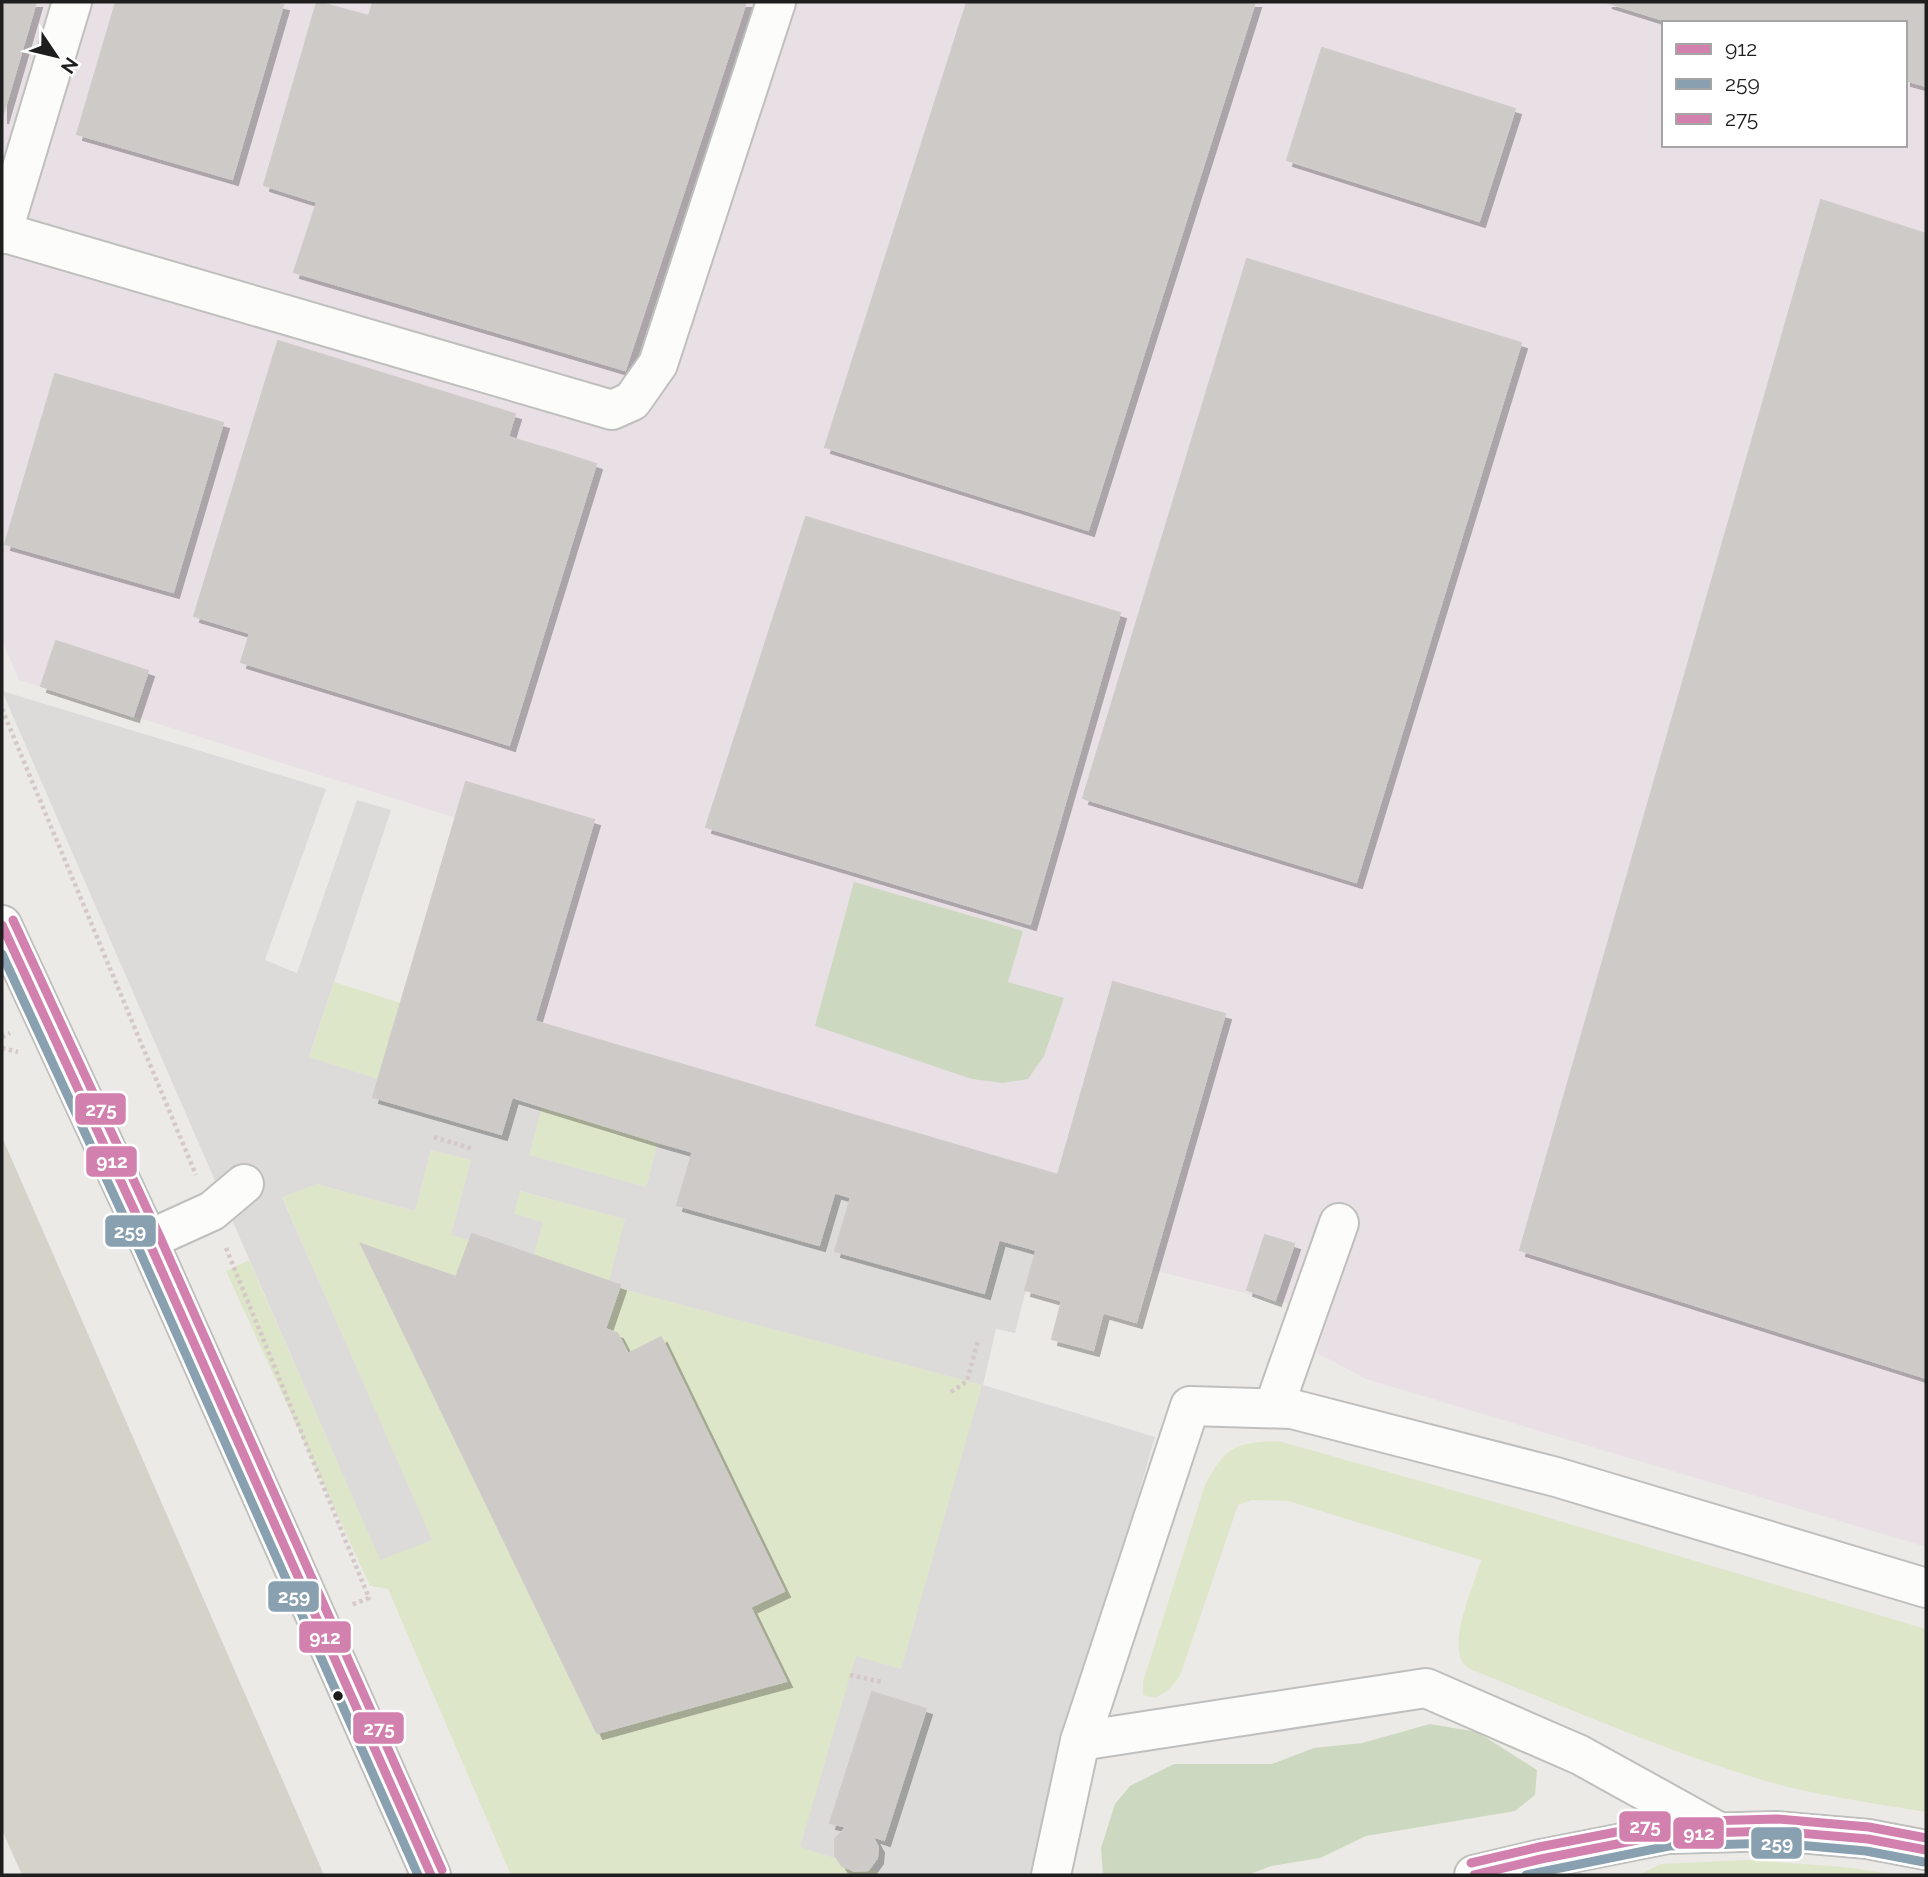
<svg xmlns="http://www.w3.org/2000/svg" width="1928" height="1877" font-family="Raleway,sans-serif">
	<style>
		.industrial { fill: #e9e0e6; fill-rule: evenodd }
		.construction { fill: #d5d2ca }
		.grass { fill: #dee6c9 }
		.forest { fill: #ccd8bf }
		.parking { fill: #dcdbda }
		.building { fill: #cdcac8; stroke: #cfcbc9; stroke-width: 2; filter: url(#shadow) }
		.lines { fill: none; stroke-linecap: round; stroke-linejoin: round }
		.minor-casing { stroke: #bfbfbd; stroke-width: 42 }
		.path { stroke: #d5c8c8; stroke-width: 4.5; stroke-dasharray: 3.5 3.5; stroke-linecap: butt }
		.minor { stroke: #fcfcfb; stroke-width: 38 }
		.bus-1-casing { stroke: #fff; stroke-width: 14 }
		.bus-2-casing { stroke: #fff; stroke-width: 14 }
		.bus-3-casing { stroke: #fff; stroke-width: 14 }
		.bus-1 { stroke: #d281ae; stroke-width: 9 }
		.bus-2 { stroke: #89a0b0; stroke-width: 9 }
		.bus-3 { stroke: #d281ae; stroke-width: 9 }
		.bus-dot { fill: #1e1e1e; stroke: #fff; stroke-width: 2.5 }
		.line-badge { stroke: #fff; stroke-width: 2.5 }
		.badge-label { font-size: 19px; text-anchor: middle; font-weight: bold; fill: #fff }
	</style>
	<defs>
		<filter id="shadow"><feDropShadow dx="6" dy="6" stdDeviation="0" flood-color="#0004"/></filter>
	</defs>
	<rect width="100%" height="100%" fill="#eceae7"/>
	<!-- industrial -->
	<path class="industrial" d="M 2,2 L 1926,2 L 1926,1547 L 1366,1379 L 1317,1353 L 1328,1316 L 1309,1309 L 1152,1270 L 1136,1322 L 1103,1312 L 1093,1350 L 1052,1339 L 1061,1301 L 1025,1290 L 1036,1250 L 984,1293 L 835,1191 L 819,1245 L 677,1205 L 693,1151 L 512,1097 L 501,1134 L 373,1097 L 456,818 L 19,680 L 2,640 ZM 1664,23 L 1905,23 L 1905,145 L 1664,145 Z"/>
	<!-- construction -->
	<path class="construction" d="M 2,1137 L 324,1875 L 22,1875 L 2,1830 Z"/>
	<!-- grass -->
	<g class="grass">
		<path d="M 334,982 L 401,1003 L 378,1079 L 309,1058 Z"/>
		<path d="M 542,1107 L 658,1142 L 646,1187 L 528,1155 Z"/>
		<path d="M 431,1150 L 471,1160 L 451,1235 L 513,1214 L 519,1191 L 626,1219 L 609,1285 L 983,1385 L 901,1669 L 856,1657 L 801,1847 L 887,1875 L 511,1875 L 388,1589 L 370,1586 L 226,1271 L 249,1260 L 380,1559 L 431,1540 L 282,1196 L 317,1184 L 415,1211 Z"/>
		<path d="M 1279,1441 L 1526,1511 L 1926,1629 L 1926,1812 C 1874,1803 1820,1796 1769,1782 C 1667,1752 1568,1708 1470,1669 C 1441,1654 1475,1584 1481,1560 L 1288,1501 L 1252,1500 L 1238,1505 L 1180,1676 L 1169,1690 L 1155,1698 L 1143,1695 L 1143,1682 L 1205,1485 C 1226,1446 1235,1442 1279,1441 Z"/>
		<path d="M 1747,1860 L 1845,1867 L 1899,1875 L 1638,1875 L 1661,1864 Z"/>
	</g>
	<!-- forest -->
	<g class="forest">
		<path d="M 854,882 L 1023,931 L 1008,982 L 1064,998 L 1044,1056 L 1028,1079 L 1003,1083 L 972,1079 L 815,1026 Z"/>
		<path d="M 1430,1724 L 1477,1732 L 1537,1770 L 1535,1795 L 1515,1811 L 1366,1836 L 1320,1858 L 1271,1866 L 1248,1875 L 1103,1875 L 1101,1848 L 1115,1804 L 1130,1786 L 1174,1764 L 1272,1764 L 1314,1748 L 1362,1743 Z"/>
	</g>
	<!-- parking -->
	<path class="parking" d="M 2,691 L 326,789 L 265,960 L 297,973 L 357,800 L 391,810 L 309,1057 L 378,1079 L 373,1097 L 500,1134 L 512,1097 L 542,1107 L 529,1155 L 646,1187 L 658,1142 L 693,1151 L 677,1205 L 818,1245 L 835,1191 L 851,1197 L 984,1293 L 999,1239 L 1036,1250 L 1015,1333 L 996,1329 L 983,1385 L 1155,1437 L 1029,1875 L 887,1875 L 800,1847 L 856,1656 L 901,1669 L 982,1385 L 608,1285 L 625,1219 L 520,1191 L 514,1214 L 543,1222 L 533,1257 L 451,1235 L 471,1160 L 431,1150 L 415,1211 L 317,1184 L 282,1197 L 432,1540 L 380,1560 Z"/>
	<!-- building -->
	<g class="building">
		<path d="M 2,2 L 36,2 L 2,118 Z"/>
		<path d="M 116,2 L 270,2 L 283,5 L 232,179 L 77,134 Z"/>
		<path d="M 317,2 L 369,16 L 373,2 L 746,2 L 625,370 L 294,272 L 317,202 L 264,185 Z"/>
		<path d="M 967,2 L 1255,2 L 1088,530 L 825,447 Z"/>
		<path d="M 1606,2 L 1733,2 L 1727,23 L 1673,23 Z"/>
		<path d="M 1733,2 L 1926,2 L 1926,86 L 1905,80 L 1905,23 L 1727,23 Z"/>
		<path d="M 1322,48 L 1515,109 L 1479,221 L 1287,160 Z"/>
		<path d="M 1821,200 L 1926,234 L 1926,1378 L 1520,1250 Z"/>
		<path d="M 1247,259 L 1521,343 L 1356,882 L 1083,798 Z"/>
		<path d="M 278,341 L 515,414 L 508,437 L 562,453 L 475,734 L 241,662 L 250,633 L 194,616 Z"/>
		<path d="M 55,374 L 223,423 L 173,592 L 5,544 Z"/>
		<path d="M 562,453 L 596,464 L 509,745 L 475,734 Z"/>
		<path d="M 806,517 L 1120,613 L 1030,924 L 706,827 Z"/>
		<path d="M 56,641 L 148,671 L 133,716 L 41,686 Z"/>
		<path d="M 466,782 L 594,820 L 501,1134 L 373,1097 Z"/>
		<path d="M 1113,982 L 1225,1014 L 1136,1322 L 1025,1290 Z"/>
		<path d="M 534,1021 L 1058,1175 L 1036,1250 L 658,1142 L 512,1097 Z"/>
		<path d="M 693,1151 L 835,1191 L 819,1245 L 677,1205 Z"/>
		<path d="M 851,1197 L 999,1239 L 984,1293 L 835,1251 Z"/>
		<path d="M 472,1234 L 620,1285 L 605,1329 L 617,1333 L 628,1354 L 661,1337 L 784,1591 L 750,1607 L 786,1681 L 597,1733 L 361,1244 L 456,1277 Z"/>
		<path d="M 1265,1235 L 1294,1244 L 1275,1300 L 1247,1290 Z"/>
		<path d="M 1062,1300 L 1103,1312 L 1093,1350 L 1052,1339 Z"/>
		<path d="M 872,1692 L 926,1709 L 884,1840 L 872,1836 L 878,1847 L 877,1858 L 868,1870 L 855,1871 L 842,1866 L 835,1855 L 835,1839 L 847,1827 L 830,1823 Z"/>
	</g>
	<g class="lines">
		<defs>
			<g id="minor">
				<path d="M 2,232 L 612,410 L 632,401 L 658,364 L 776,2"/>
				<path d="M 2,234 L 72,2"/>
				<path d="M 2,925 L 148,1240 L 431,1875"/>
				<path d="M 148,1240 L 212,1211 L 244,1184"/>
				<path d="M 1274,1407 L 1339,1223"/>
				<path d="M 1080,1741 L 1426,1688 L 1580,1755 L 1719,1832"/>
				<path d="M 1051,1875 L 1080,1741 L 1190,1406 L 1292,1409 L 1556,1477 L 1926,1588"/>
				<path d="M 1474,1875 L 1541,1859 L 1668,1834 L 1776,1831 L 1868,1839 L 1926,1850"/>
			</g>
		</defs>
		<!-- minor casing -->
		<use href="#minor" class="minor-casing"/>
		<!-- path -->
		<g class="path">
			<path d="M 2,709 L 196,1175"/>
			<path d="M 2,1037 L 10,1033"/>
			<path d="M 2,1048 L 18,1052"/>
			<path d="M 434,1137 L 473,1149"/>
			<path d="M 226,1248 L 369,1598 L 351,1605"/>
			<path d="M 951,1392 L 967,1381 L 978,1341"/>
			<path d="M 850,1675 L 882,1682"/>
		</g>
		<!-- minor -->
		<use href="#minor" class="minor"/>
		<defs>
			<g id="bus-1">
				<path d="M 2,925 L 148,1240 L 431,1875"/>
				<path d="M 1474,1875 L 1541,1859 L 1668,1834 L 1776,1831 L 1868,1839 L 1926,1850"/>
			</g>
			<g id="bus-2">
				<path d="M 2,954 L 137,1245 L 418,1875"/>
				<path d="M 1526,1875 L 1669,1846 L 1776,1843 L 1866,1851 L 1924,1862"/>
			</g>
			<g id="bus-3">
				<path d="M 13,920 L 159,1235 L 442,1870"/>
				<path d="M 1471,1863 L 1539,1847 L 1668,1822 L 1777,1819 L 1869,1827 L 1926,1838"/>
			</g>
		</defs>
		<!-- bus-1 casing -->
		<use href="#bus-1" class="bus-1-casing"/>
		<!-- bus-2 casing -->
		<use href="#bus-2" class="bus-2-casing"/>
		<!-- bus-3 casing -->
		<use href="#bus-3" class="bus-3-casing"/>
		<!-- bus-1 -->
		<use href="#bus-1" class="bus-1"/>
		<!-- bus-2 -->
		<use href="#bus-2" class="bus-2"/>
		<!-- bus-3 -->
		<use href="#bus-3" class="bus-3"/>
	</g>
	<!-- markers -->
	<circle class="bus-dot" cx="338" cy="1696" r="6"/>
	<g class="line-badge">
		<rect x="74" y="1092" width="53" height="34" rx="7" fill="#d281ae"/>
		<rect x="85" y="1145" width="53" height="33" rx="7" fill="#d281ae"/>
		<rect x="104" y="1214" width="53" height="34" rx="7" fill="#89a0b0"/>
		<rect x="267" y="1580" width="53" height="33" rx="7" fill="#89a0b0"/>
		<rect x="298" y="1620" width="54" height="34" rx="7" fill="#d281ae"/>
		<rect x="352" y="1711" width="53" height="34" rx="7" fill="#d281ae"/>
		<rect x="1618" y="1810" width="54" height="33" rx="7" fill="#d281ae"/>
		<rect x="1672" y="1816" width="53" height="34" rx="7" fill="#d281ae"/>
		<rect x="1750" y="1826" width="53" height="34" rx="7" fill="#89a0b0"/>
	</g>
	<g class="badge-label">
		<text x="101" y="1116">275</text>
		<text x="112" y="1168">912</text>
		<text x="130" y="1238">259</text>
		<text x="294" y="1603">259</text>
		<text x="325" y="1644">912</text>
		<text x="379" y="1735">275</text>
		<text x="1645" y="1833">275</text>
		<text x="1699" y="1840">912</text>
		<text x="1777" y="1850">259</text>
	</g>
	<!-- border -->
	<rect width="1928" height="1877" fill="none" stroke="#1e1e1e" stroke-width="7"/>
	<!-- legend -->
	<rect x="1662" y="21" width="245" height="126" fill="#ffffff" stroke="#a5a5a5" stroke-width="2"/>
	<rect x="1676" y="44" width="35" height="10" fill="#d281ae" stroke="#a5a5a5" stroke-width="2"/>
	<text x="1725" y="56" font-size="21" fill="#1e1e1e">912</text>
	<rect x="1676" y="79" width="35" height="10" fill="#89a0b0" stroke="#a5a5a5" stroke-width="2"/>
	<text x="1725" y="91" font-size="21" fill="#1e1e1e">259</text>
	<rect x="1676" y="114" width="35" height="10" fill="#d281ae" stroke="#a5a5a5" stroke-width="2"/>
	<text x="1725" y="126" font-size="21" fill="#1e1e1e">275</text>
	<!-- north arrow -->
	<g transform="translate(56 56) rotate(125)" stroke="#ffffff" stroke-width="5" paint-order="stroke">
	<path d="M0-5L12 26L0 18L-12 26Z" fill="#1e1e1e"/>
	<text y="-10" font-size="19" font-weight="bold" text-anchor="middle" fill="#1e1e1e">N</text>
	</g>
</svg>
